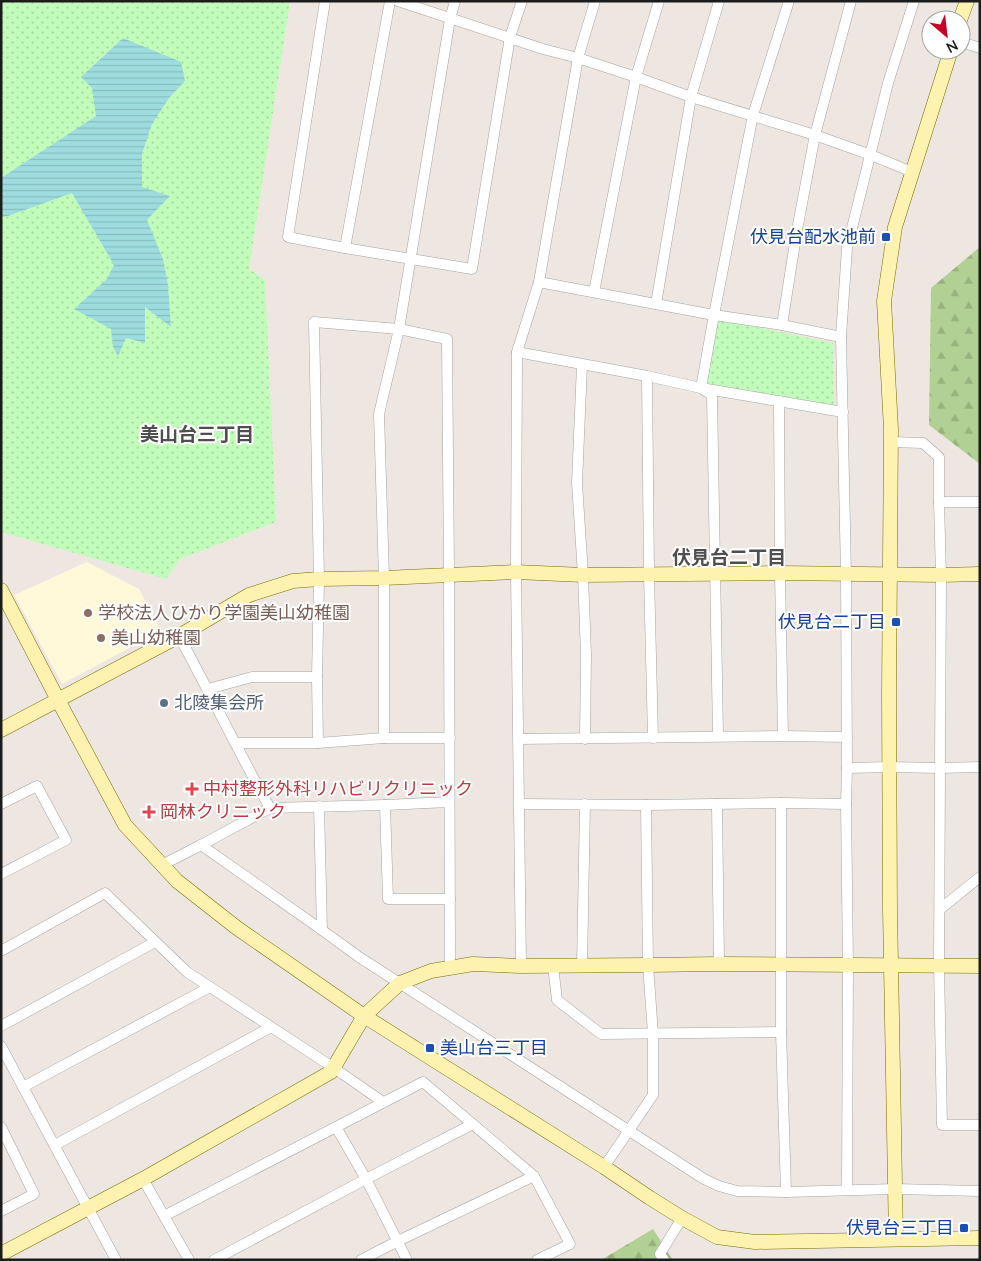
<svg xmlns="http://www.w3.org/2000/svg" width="981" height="1261" font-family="Lato,'Noto Sans JP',sans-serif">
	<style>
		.education { fill: #fff8d9 }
		.forest { fill: url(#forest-firs) }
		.park { fill: url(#park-dots) }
		.water { fill: url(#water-rules) }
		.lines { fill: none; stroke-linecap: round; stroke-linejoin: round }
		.street-casing { stroke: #a3a3a3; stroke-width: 11 }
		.secondary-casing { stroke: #766c00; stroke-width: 15 }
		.street { stroke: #fff; stroke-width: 10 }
		.secondary { stroke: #fdf2b0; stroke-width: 14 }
		.transit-dot { fill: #1a4fb4; stroke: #fff; stroke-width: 2 }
		.education-dot { fill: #8d6e63; stroke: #fff; stroke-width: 2 }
		.service-dot { fill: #5c6f8a; stroke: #fff; stroke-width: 2 }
		.health-dot { fill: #e0444e; stroke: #fff; stroke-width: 2 }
		.labels { text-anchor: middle; stroke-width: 4; stroke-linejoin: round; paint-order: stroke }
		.transit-label { font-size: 18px; fill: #164399; stroke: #fff; text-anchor: end }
		.education-label { font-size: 18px; fill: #785e54; stroke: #fff; text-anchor: start }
		.service-label { font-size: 18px; fill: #4e5e75; stroke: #fff; text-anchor: start }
		.health-label { font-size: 18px; fill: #be3a42; stroke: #fff; text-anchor: start }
		.neighbourhood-label { font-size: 19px; font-weight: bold; fill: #4f4f4f; stroke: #fff }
	</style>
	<defs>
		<pattern id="forest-firs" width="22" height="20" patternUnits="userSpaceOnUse" patternTransform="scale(1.25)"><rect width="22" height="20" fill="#b1d093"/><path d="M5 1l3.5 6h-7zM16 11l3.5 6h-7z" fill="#98b27e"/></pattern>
		<pattern id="park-dots" width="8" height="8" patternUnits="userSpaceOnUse" patternTransform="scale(1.25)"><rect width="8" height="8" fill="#c2fcba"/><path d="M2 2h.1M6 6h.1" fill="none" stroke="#a6d79f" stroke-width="1.8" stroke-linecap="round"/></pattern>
		<pattern id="water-rules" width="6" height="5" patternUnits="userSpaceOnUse" patternTransform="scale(1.25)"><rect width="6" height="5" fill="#9edddf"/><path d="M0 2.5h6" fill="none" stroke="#88bdbf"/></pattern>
	</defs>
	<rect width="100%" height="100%" fill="#eee7e1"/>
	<!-- education -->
	<path class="education" d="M 87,562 L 139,589 L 161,631 L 62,684 L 14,595 Z"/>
	<!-- forest -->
	<g class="forest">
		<path d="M 980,247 L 980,464 L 929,425 L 931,288 Z"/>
		<path d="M 653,1229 L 673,1260 L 601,1260 Z"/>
	</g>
	<!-- park -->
	<g class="park">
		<path d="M 1,1 L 290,1 L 249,269 L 265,280 L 276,522 L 180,559 L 166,579 L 1,532 Z"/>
		<path d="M 717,319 L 833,343 L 834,405 L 705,384 Z"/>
	</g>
	<!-- water -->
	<path class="water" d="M 123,38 L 181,62 L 185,81 L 169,98 L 152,124 L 142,154 L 142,187 L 170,196 L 147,220 L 163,259 L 168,285 L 171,327 L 145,307 L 145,343 L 126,338 L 118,356 L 113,347 L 111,329 L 74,309 L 107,279 L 114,265 L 72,193 L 8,216 L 1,217 L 1,178 L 96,116 L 92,88 L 81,77 Z"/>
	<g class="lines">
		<defs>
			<g id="street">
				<path d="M 325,1 L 288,237 L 345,248 L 472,269 L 510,37 L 522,1"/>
				<path d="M 398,1 L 543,49 L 578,58 L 636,77 L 691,97 L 815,135 L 871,155 L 912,172"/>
				<path d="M 961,42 L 980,48"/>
				<path d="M 345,248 L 390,1"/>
				<path d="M 539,282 L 714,315 L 782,325 L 841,337"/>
				<path d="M 594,292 L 636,77 L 659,1"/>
				<path d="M 656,304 L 691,97 L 719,1"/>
				<path d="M 782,325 L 797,230 L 815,135 L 851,1"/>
				<path d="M 517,352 L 647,376 L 701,388 L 843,412"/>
				<path d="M 582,365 L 577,483 L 583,575 L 586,655 L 585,739"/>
				<path d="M 647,376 L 649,575 L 653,738"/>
				<path d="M 779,401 L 780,573 L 783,736"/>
				<path d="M 891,442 L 923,443 L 939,457 L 939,502"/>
				<path d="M 980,502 L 939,502 L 941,575 L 939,965 L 942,1125 L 980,1125"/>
				<path d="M 179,636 C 210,693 238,751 270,808 L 385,805 L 449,802"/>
				<path d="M 208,689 L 252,677 L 317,677"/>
				<path d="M 718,736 L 712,395 L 701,388 L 714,315 L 753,115 L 789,1"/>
				<path d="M 384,738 L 384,578 L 379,414 L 399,329 L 450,19 L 455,1"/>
				<path d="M 519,739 L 783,736 L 847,737"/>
				<path d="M 236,743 L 318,743 L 384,738 L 450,738"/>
				<path d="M 318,743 L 317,677 L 319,579 L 314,322 L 399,329 L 447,339 L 449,574 L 450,968"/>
				<path d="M 847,768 L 890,767 L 940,768 L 980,767"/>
				<path d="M 781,803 L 781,1032 L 786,1192"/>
				<path d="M 1,804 L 37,786 L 66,840 L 1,874"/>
				<path d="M 520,804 L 646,805 L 781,803 L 846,804"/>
				<path d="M 717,804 L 719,964"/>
				<path d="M 385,805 L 388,899 L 450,899"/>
				<path d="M 319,806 L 322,930"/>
				<path d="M 201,845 L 270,808"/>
				<path d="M 162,865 L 201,845 L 322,930 L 359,957 L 704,1179 L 719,1186 L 737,1191 L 786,1192 L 895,1189 L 980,1191"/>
				<path d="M 940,909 L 980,877"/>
				<path d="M 1,951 L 105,893 L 187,972 L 334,1068 L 383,1102"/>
				<path d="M 521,966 L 516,572 L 517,352 L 539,282 L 578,58 L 595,1"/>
				<path d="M 553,966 L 557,1000 L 601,1034 L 781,1032"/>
				<path d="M 582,966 L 585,804"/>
				<path d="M 1,1026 L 155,942"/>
				<path d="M 1,1046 L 116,1260"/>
				<path d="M 23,1087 L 210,987"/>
				<path d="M 1,1127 L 34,1194 L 1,1211"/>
				<path d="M 336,1127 L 366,1179 L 407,1260"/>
				<path d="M 55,1145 L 271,1027"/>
				<path d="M 604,1167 L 653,1095 L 653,1034 L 648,965 L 646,805"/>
				<path d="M 534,1176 L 570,1244 L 537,1260"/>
				<path d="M 143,1179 L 164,1216 L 423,1082 L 534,1176 L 398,1241 L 361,1260"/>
				<path d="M 847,1190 L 848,965 L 846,804 L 847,768 L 846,575 L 841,337 L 847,248 L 888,83 L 914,1"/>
				<path d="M 164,1216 L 189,1260"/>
				<path d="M 214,1260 L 366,1179 L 473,1124"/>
				<path d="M 664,1260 L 660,1254 L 682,1218"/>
			</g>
			<g id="secondary">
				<path d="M 960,20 L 967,1"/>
				<path d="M 1,590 L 58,700 L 125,825 L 177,881 L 237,928 L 364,1016 L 604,1167 L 650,1198 L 682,1218 L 717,1237 L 755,1242 L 980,1238"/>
				<path d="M 1,730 L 179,636 L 249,595 L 293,581 L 319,579 L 384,578 L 516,572 L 583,575 L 780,573 L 941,575 L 980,574"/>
				<path d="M 896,1239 L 890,909 L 889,695 L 891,429 L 884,301 L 895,227 L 951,50"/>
				<path d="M 1,1254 L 143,1179 L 331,1072 L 364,1016 L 400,983 L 431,971 L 473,964 L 521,966 L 648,965 L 719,964 L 980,966"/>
			</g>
		</defs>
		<!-- street casing -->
		<use href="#street" class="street-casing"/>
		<!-- secondary casing -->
		<use href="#secondary" class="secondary-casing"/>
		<!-- street -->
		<use href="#street" class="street"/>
		<!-- secondary -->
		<use href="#secondary" class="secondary"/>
	</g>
	<!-- markers -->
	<g class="transit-dot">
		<rect x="881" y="232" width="10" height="10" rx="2.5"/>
		<rect x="891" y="617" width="10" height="10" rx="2.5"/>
		<rect x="425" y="1043" width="10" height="10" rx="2.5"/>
		<rect x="959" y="1223" width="10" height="10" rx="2.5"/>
	</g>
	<g class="education-dot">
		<circle cx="88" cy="613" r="5"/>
		<circle cx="101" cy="638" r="5"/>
	</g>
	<circle class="service-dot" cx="164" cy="703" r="5"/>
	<g class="health-dot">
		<path d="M189.5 781.5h5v5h5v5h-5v5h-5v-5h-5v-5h5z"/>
		<path d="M146.5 804.5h5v5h5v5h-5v5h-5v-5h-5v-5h5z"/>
	</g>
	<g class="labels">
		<!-- transit labels -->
		<g class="transit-label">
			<text x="876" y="243">伏見台配水池前</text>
			<text x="886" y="628">伏見台二丁目</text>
			<text x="440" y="1054" text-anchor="start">美山台三丁目</text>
			<text x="954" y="1234">伏見台三丁目</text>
		</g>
		<!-- education labels -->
		<g class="education-label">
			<text x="98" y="619">学校法人ひかり学園美山幼稚園</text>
			<text x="111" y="644">美山幼稚園</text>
		</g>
		<!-- service labels -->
		<g class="service-label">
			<text x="174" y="709">北陵集会所</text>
		</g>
		<!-- health labels -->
		<g class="health-label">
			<text x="203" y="795">中村整形外科リハビリクリニック</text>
			<text x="160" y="818">岡林クリニック</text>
		</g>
		<!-- neighbourhood labels -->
		<g class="neighbourhood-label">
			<text x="197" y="441">美山台三丁目</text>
			<text x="729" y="564">伏見台二丁目</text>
		</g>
	</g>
	<!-- border -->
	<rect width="981" height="1261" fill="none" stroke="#1c1c1c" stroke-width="5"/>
	<!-- north arrow -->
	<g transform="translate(946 35) rotate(152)"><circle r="24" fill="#ffffff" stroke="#a4a4a4"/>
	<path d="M0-4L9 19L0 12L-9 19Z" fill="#c80027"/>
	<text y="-8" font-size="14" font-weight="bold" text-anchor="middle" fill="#1c1c1c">N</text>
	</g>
</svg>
